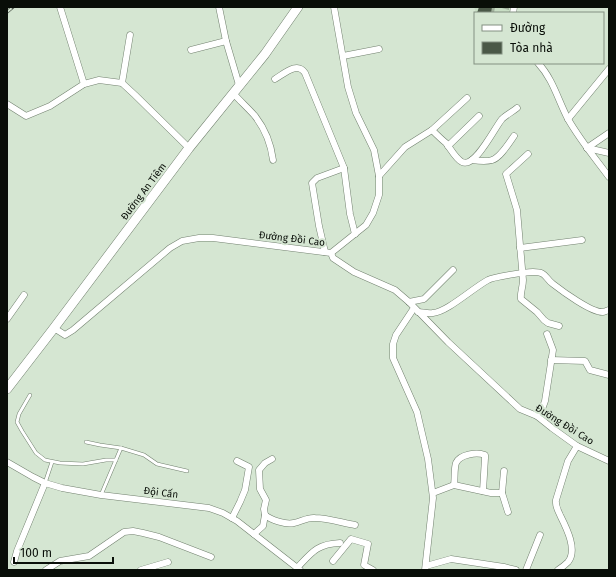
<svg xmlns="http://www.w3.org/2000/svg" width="616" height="577" font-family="'Fira Sans',sans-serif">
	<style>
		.built { fill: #c8dec4 }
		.shadow { fill: #0003 }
		.building { fill: #4a5847 }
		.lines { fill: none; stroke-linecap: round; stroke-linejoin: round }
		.service-casing { stroke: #72816f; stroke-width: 4 }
		.minor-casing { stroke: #72816f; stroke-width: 7 }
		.primary-casing { stroke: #72816f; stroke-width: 10 }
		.service { stroke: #fff; stroke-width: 3 }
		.minor { stroke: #fff; stroke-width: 6 }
		.primary { stroke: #fff; stroke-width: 9 }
		.rail-casing { stroke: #525b50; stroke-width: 3.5 }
		.rail { stroke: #d5e6d2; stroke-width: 2; stroke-dasharray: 6; stroke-linecap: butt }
		.labels { text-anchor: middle; stroke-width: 4; stroke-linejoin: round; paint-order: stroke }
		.street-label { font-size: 10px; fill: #090e08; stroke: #d5e6d2 }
	</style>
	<rect width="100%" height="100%" fill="#d5e6d2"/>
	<!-- built -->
	<path class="built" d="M 474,7 L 512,7 L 511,13 L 476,13 Z"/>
	<!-- shadow -->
	<g class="shadow">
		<path d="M 480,7 L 495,7 L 494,13 L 478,13 Z"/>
		<path d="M 498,7 L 509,7 L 509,10 Z"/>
	</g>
	<!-- building -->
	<path class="building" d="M 479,7 L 492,7 L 491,13 L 477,13 Z"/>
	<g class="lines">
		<defs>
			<g id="service">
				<path d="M 30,395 L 19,414 L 17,422 L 22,431 L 36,453 L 45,460 L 60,463 L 83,464 L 106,460 L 116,460"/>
				<path d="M 86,442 L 100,445 L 121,448 L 144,455 L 157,464 L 187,471"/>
				<path d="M 45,483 L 52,462"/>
				<path d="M 101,495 L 121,448"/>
			</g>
			<g id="minor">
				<path d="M 60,7 L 84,84"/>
				<path d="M 219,7 L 226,41 L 239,85"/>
				<path d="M 513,13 L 514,7"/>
				<path d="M 191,50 L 226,41"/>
				<path d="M 343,56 L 379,49"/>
				<path d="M 538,63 C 553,79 558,100 568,119 C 580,140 595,158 609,177"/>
				<path d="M 275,79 C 284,74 297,61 305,73 L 344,168 L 350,214 L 355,234"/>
				<path d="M 122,83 L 130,35"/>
				<path d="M 233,93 C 240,101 248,108 255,116 C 265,129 271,144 273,160"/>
				<path d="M 7,104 L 26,116 L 50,106 L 84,84 L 99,80 L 122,83 L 135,95 L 189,148"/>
				<path d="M 568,119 L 609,69"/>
				<path d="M 432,130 L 467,98"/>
				<path d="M 448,146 L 479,116"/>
				<path d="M 587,148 L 609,133"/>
				<path d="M 587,148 L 609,153"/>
				<path d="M 528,154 L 506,174 L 517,210 L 523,280 C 523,287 520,293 521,299 L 537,312 L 544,320 L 548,323 L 559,326"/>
				<path d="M 472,160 C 479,161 486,162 492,160 C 500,158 509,143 514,136"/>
				<path d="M 379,176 L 405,147 L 432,130 C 437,135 441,139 446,143 C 451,149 455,158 462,162 C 475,169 495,127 502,119 C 506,115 512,112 517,108"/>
				<path d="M 520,248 L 582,240"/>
				<path d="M 325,252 L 319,226 L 312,183 L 317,178 L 344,168"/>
				<path d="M 331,253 L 366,225 L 373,213 L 379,195 L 379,176 L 374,150 L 356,113 L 348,87 L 334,7"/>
				<path d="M 409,302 L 424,299 L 453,270"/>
				<path d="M 414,308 L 396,335 L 393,344 L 393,358 L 417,412 L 428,459 L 433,498 L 425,570"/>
				<path d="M 418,312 C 422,312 428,314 433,313 C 447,312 473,288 488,280 C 493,277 525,272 533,272 C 547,272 544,277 553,284 C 562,291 592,313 603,312 C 604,312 608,310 609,310"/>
				<path d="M 7,319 L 24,295"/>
				<path d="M 54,328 L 65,335 L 73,330 L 170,248 L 182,241 L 199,238 L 213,238 L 331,253 L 333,258 L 354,272 L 395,290 L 409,302 L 448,342 L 520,409 L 537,416 L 552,428 L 577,446 L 609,461"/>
				<path d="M 551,360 L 585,361 L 590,370 L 609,375"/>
				<path d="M 537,416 L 541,412 L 545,401 L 553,350 L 547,334"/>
				<path d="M 7,462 L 33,477 L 45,483 L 62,488 L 101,495 L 209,508 L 223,513 L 237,521 L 300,570"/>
				<path d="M 504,471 L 502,493 L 508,512"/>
				<path d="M 454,485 C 455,479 454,468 456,463 C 460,454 477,452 485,455 L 485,458 L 483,491"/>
				<path d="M 433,493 L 454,485 L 491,493 L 502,493"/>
				<path d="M 265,515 C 271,520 286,525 294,523 C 301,522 307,517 315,518 C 327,518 343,523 355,525"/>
				<path d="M 232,518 L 240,502 L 245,490 L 249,467 L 237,461"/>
				<path d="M 254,534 L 263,526 L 265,515 L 264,509 L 266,500 L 260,489 L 259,470 L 265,463 L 272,459"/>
				<path d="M 333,561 L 351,539 L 368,544 L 364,565 L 373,570"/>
				<path d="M 14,562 L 17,551 L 45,483"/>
				<path d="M 426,566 L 451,559 L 504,567 L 516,570"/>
				<path d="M 297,568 C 312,552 317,544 340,543"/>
				<path d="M 46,570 L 60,561 L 89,556 L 124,532 L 133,531 L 143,533 L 159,537 L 211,557"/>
				<path d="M 141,570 L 168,562"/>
				<path d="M 526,570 L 540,535"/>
				<path d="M 558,570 C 561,568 565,565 568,562 C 578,550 566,527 560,515 C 558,510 555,506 556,500 L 568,461 L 577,446"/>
			</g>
			<path id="primary" d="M 7,389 L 54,328 L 189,148 L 265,54 L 298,7"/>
		</defs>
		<!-- service casing -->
		<use href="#service" class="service-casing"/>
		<!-- minor casing -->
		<use href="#minor" class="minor-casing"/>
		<!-- primary casing -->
		<use href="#primary" class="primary-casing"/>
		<!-- service -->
		<use href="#service" class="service"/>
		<!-- minor -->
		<use href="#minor" class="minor"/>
		<!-- primary -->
		<use href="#primary" class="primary"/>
		<defs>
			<path id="rail" d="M 7,12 L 13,7"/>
		</defs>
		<!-- rail casing -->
		<use href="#rail" class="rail-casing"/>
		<!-- rail -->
		<use href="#rail" class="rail"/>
	</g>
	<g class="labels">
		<!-- street labels -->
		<g class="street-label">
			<text transform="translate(143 191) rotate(-53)" y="4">Đường An Tiêm</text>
			<text transform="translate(292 238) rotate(7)" y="4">Đường Đồi Cao</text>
			<text transform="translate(565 424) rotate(32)" y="4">Đường Đồi Cao</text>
			<text transform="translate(161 492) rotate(7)" y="4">Đội Cấn</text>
		</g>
	</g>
	<!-- border -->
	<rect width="616" height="577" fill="none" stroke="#090e08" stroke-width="16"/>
	<!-- legend -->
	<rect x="474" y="12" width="130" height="52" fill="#d5e6d2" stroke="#839081"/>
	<rect x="482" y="25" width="20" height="6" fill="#ffffff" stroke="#839081"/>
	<text x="510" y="32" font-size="12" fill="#090e08">Đường</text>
	<rect x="482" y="42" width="20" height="12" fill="#4a5847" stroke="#839081"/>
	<text x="510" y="52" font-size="12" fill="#090e08">Tòa nhà</text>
	<!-- scale -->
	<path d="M14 557v6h99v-6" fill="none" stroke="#090e08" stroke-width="2"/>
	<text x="20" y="557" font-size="12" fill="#090e08" stroke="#d5e6d2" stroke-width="3" paint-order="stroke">100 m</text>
</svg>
